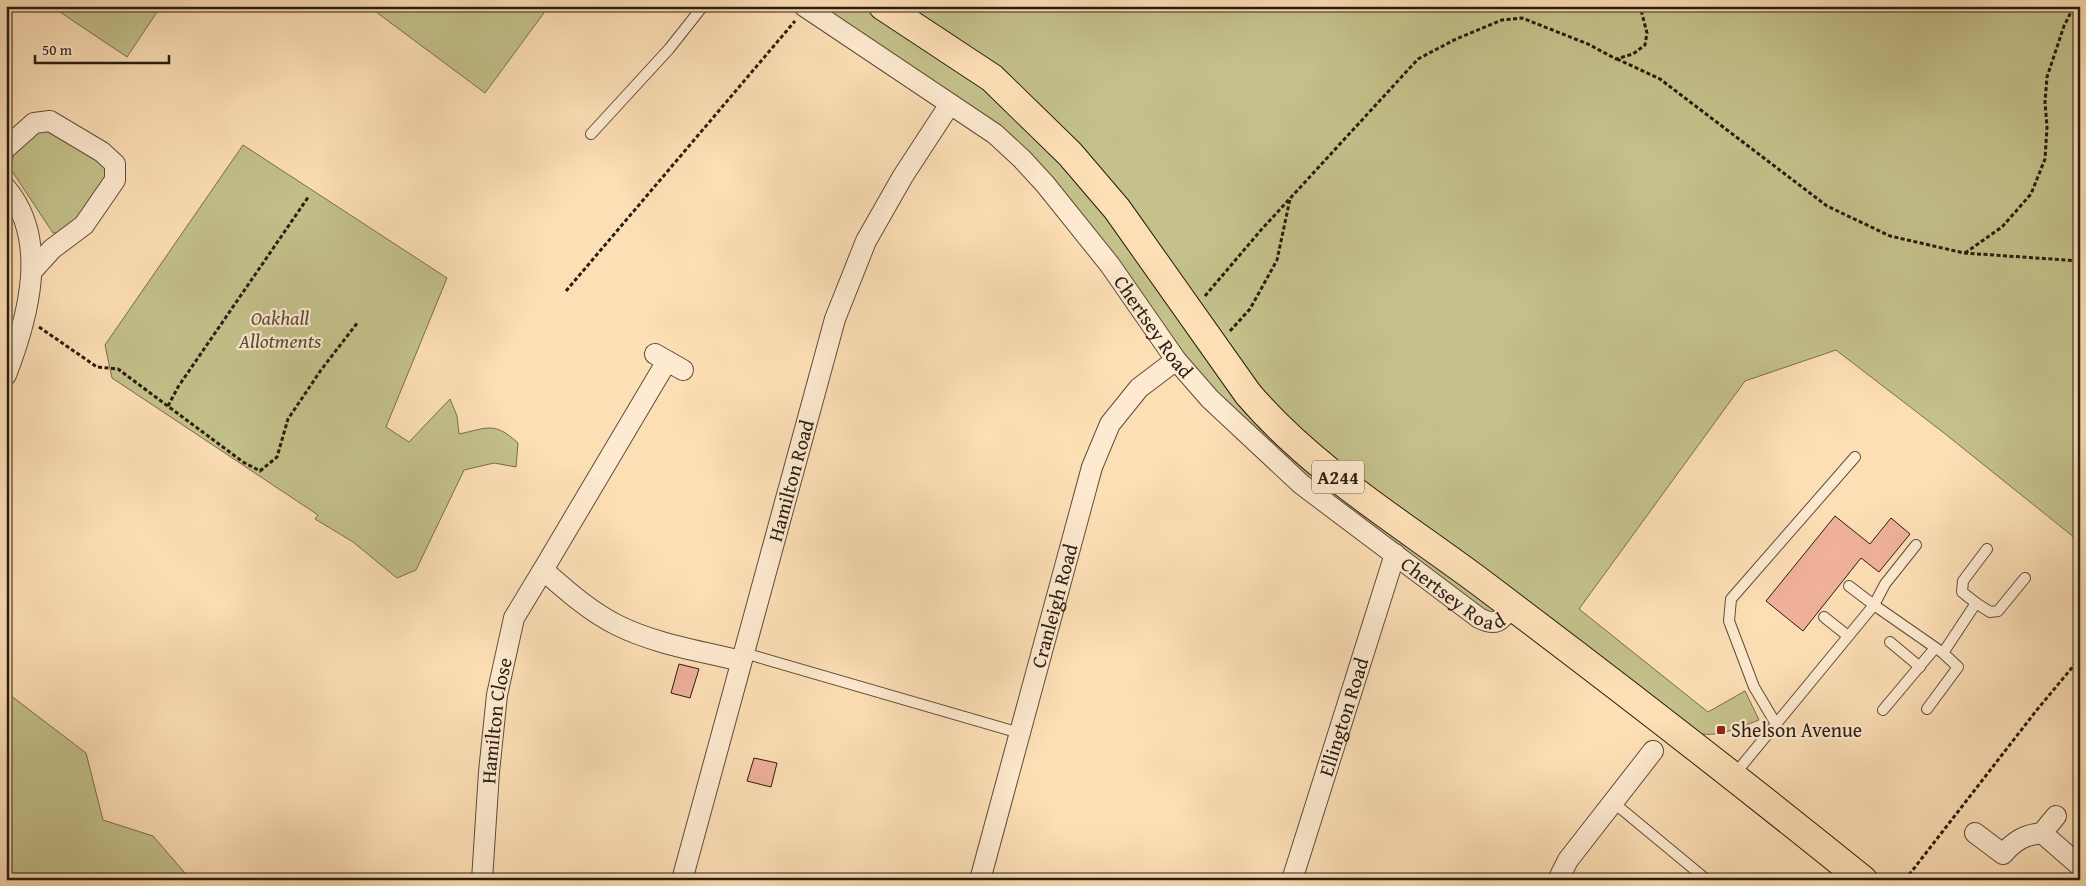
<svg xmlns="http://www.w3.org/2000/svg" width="2086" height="886" font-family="'Gentium Book Plus',serif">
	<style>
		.green { fill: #c4c18b; stroke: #766e4e }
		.building { fill: #f0b19a; stroke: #291c10 }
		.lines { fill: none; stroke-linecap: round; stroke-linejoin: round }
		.lane-casing { stroke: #5e4d3a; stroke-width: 12 }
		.street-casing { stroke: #5e4d3a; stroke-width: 22 }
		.primary-casing { stroke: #291c10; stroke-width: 30 }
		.path { stroke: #291c10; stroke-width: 3; stroke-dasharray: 4 2.5; stroke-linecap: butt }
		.lane { stroke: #feead0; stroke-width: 10 }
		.street { stroke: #feead0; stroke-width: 20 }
		.primary { stroke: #fddfb6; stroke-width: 28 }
		.poi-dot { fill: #8f2418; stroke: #feead0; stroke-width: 2 }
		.labels { text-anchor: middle; stroke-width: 4.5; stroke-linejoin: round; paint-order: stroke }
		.shield { fill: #feead0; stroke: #695a4a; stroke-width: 1 }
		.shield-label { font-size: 19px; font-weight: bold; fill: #291c10 }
		.park-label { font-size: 20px; font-style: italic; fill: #584e35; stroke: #feead0 }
		.street-label { font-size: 20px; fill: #291c10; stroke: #feead0 }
		.poi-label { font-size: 20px; fill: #291c10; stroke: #feead0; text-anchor: start }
	</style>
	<rect width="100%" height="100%" fill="#fddfb6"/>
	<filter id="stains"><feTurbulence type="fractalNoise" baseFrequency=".004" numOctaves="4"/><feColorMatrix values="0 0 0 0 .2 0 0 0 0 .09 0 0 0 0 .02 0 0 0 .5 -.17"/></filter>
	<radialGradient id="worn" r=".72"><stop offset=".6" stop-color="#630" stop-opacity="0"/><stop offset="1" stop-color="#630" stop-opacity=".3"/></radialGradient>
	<!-- green -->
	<g class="green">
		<path d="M 51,6 L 161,6 L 127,57 Z"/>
		<path d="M 368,6 L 549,6 L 485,93 Z"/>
		<path d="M 804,6 L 884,6 L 1043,126 L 1248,394 L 1512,606 L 1490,623 L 1210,399 L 1022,159 Z"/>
		<path d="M 894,6 L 2080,6 L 2080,542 L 1944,433 L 1836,350 L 1745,381 L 1579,609 L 1708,712 L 1745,691 L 1759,720 C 1735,729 1714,740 1689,731 L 1275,413 L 1090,166 Z"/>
		<path d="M 37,129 L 51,130 L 106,165 L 108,180 C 96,198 77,234 53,233 L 10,168 L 14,154 Z"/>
		<path d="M 243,145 L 447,278 L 386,427 L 409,442 L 450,399 L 457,416 L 459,434 C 488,428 494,421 518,443 L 516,467 L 494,463 L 464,470 L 416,570 L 397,578 L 353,542 L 315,519 L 318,515 L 112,378 L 105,345 Z"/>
		<path d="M 6,692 L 86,753 L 103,820 L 153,836 L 191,880 L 6,880 Z"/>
	</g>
	<!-- building -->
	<g class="building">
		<path d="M 1835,516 L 1870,544 L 1891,518 L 1910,534 L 1879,572 L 1861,558 L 1803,631 L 1766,601 Z"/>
		<path d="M 679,664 L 699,669 L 690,698 L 671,693 Z"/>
		<path d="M 754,758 L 777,763 L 771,787 L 747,781 Z"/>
	</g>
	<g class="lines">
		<defs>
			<g id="lane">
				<path d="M 591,134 L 669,49 L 703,6"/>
				<path d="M 1849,586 L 1874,605 L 1885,584 L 1916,545"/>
				<path d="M 1976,603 L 1962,592 L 1963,581 L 1987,549"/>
				<path d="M 1824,617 L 1848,636"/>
				<path d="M 1890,642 L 1920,667"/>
				<path d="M 744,653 L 1020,733"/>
				<path d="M 1943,653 L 1976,603 L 1990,612 L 1998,611 L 2025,578"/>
				<path d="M 1883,710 L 1935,648"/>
				<path d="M 1776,724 L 1754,687 L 1729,621 L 1731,599 L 1855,457"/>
				<path d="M 1734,775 L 1874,605 L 1943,653 L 1958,667 L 1927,709"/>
				<path d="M 1614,803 L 1707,880"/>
			</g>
			<g id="street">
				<path id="s1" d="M 804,6 L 995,134 L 1022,159 L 1045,184 L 1110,265 L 1176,360 L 1210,399 L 1301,484 L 1479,618 C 1497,627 1500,621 1512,606"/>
				<path d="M 6,148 L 34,123 L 50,121 L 102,152 L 115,164 L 115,180 L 84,225 L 52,249 L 32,271"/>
				<path d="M 6,188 C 50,240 28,318 6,375"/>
				<path d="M 655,354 L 683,370"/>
				<path d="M 543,570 L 667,361"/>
				<path d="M 1975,833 L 2003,854 C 2015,840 2025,835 2042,833 L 2056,816"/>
				<path d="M 2042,833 L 2080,866"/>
				<path id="s2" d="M 482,880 L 489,772 L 497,695 L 514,618 L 543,570 C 566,590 589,611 617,625 C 655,644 700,651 741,661"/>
				<path id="s3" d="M 682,880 L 835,319 L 866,241 L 903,176 L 950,104"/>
				<path id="s4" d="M 980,880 L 1092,467 L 1110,424 L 1139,388 L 1176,360"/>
				<path id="s5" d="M 1292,880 L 1395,554"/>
				<path d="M 1558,880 L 1568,860 L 1653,751"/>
			</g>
			<path id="primary" d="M 883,6 L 992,78 L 1070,154 L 1117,209 L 1248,394 C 1313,470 1401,523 1480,582 C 1609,679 1737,778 1863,880"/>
		</defs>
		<!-- lane casing -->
		<use href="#lane" class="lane-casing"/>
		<!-- street casing -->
		<use href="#street" class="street-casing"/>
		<!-- primary casing -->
		<use href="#primary" class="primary-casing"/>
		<!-- path -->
		<g class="path">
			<path d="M 1617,59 L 1660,79 L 1827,206 L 1890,236 L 1964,253 L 2080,261"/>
			<path d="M 1965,253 L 2002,227 L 2031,194 L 2045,159 L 2047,127 L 2045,102 L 2047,77 L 2064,26 L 2074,6"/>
			<path d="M 566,291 L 795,21"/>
			<path d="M 1205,296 L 1261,230 L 1418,59 L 1456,39 L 1502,20 L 1522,18 L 1588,44 L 1616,59 L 1633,54 L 1645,45 L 1647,33 L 1640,6"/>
			<path d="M 39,327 L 97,367 L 118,369 L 243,462 L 260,471 L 277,457 L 288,419 L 321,370 L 358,322"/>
			<path d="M 1230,331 L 1250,309 L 1277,260 L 1290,199"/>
			<path d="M 168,406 L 178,387 L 309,196"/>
			<path d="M 1905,880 L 2036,711 L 2080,658"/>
		</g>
		<!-- lane -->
		<use href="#lane" class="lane"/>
		<!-- street -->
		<use href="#street" class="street"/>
		<!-- primary -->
		<use href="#primary" class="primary"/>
	</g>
	<!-- markers -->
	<rect class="poi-dot" x="1716" y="725" width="10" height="10" rx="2.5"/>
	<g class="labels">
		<!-- shield labels -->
		<rect class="shield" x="1312" y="460.5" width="52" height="33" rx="4"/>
		<g class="shield-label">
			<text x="1338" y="484">A244</text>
		</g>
		<!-- park labels -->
		<g class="park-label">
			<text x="280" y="325">Oakhall<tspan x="280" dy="23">Allotments</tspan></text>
		</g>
		<!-- street labels -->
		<g class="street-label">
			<text dy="7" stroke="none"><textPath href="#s1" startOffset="480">Chertsey Road</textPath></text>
			<text dy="7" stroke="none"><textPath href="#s3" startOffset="414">Hamilton Road</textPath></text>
			<text dy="7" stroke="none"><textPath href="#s1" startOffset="885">Chertsey Road</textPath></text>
			<text dy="7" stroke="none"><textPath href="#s4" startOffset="284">Cranleigh Road</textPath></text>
			<text dy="7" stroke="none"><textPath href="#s5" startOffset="171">Ellington Road</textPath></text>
			<text dy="7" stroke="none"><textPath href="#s2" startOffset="160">Hamilton Close</textPath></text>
		</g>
		<!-- poi labels -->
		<g class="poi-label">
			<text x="1731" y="737">Shelson Avenue</text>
		</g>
	</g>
	<!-- margin -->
	<rect width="2086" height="886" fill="none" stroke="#fddfb6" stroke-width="25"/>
	<rect x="8" y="8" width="2071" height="871" fill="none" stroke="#291c10" stroke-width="2.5"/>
	<rect x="12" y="12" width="2061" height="861" fill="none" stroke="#291c10"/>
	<!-- scale -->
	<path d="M35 55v8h134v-8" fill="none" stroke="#291c10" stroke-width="2.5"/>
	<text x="42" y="55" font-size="15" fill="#291c10" stroke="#feead0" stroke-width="4" paint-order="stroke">50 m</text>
	<rect width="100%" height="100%" filter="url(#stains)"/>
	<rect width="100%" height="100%" fill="url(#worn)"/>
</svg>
